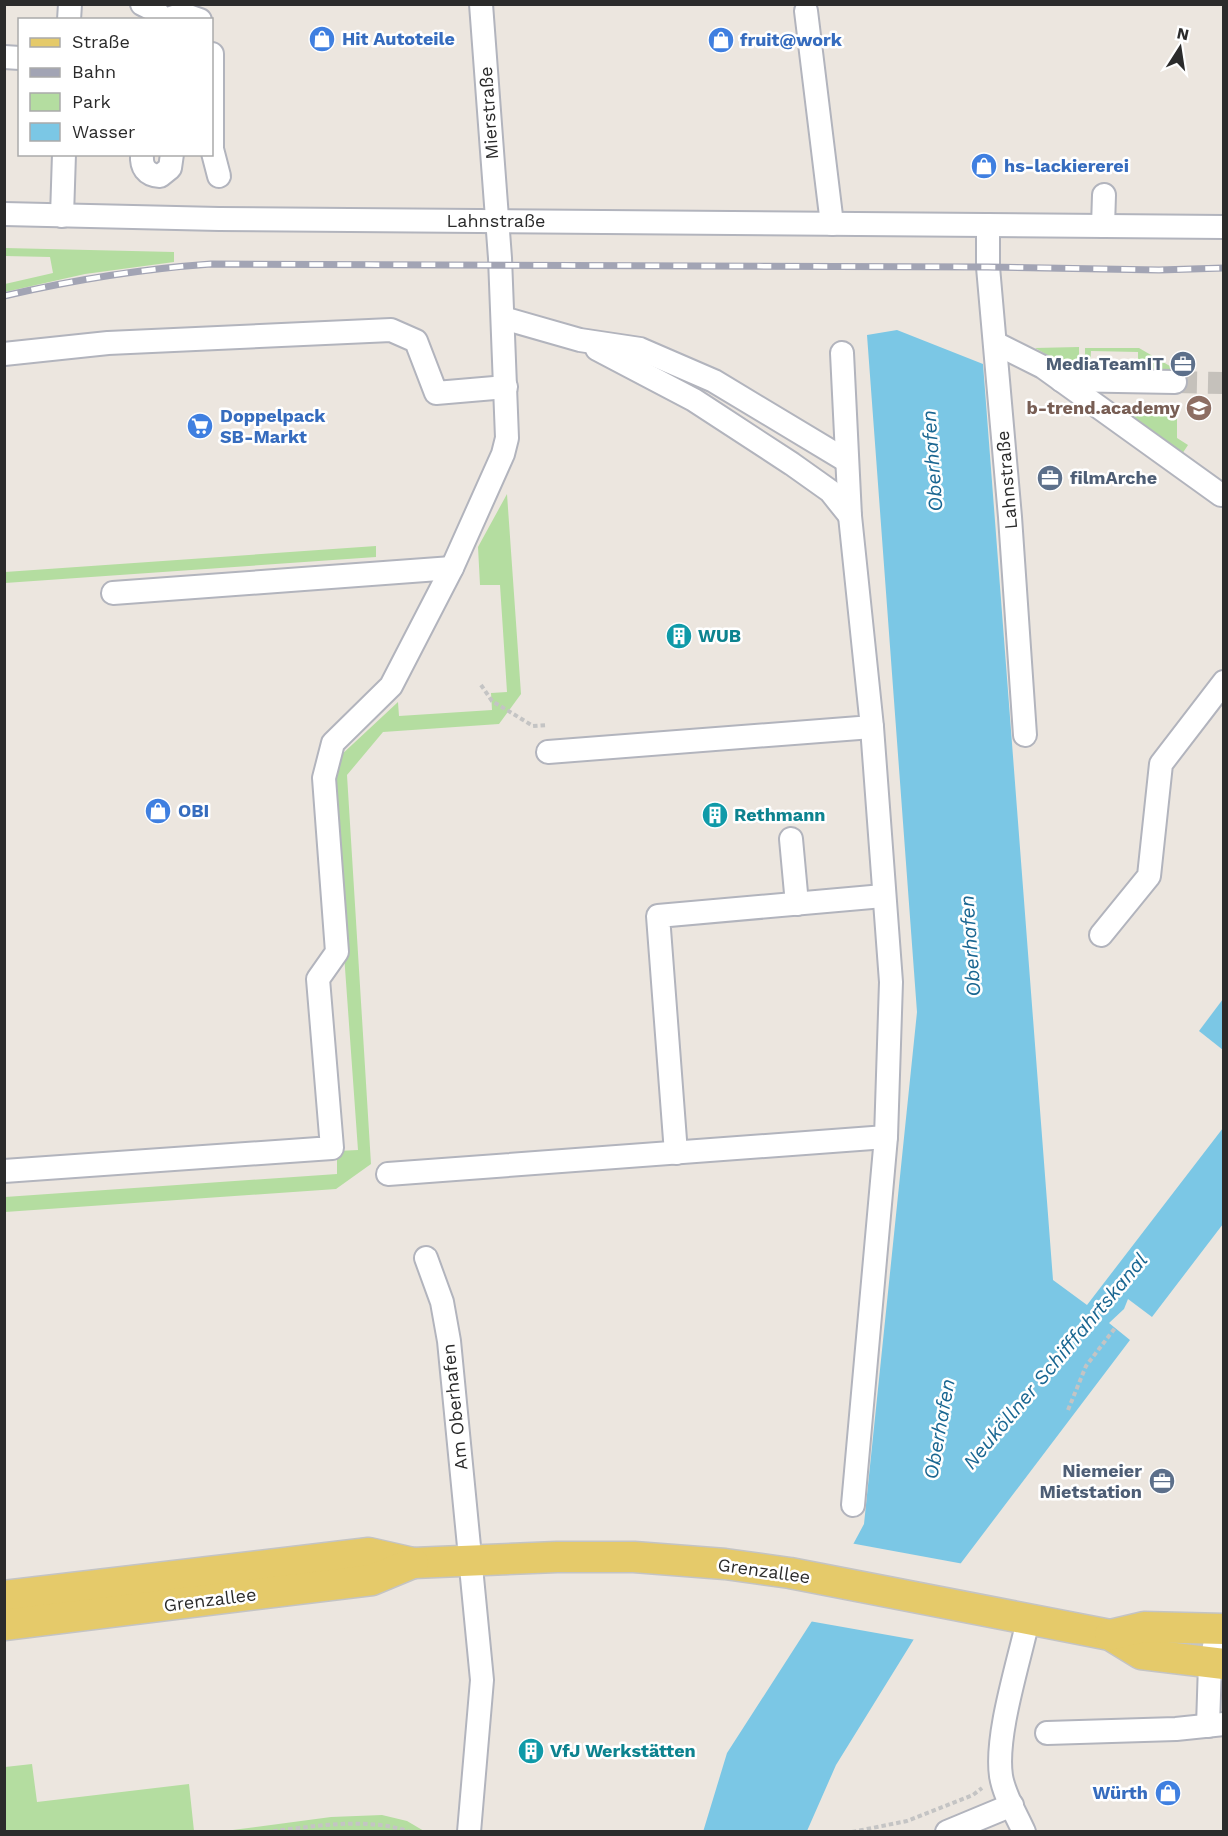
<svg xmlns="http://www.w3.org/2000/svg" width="1228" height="1836" font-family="'Work Sans',sans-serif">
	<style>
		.green { fill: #b4dda0 }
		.water { fill: #7bc7e5 }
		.pier { fill: #ece6df }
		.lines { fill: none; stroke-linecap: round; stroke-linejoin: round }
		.minor-tunnel { stroke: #c5c1bb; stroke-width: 22; stroke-dasharray: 22 11; stroke-linecap: butt }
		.minor-casing { stroke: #b2b4bd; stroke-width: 26 }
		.major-casing { stroke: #c4c4c4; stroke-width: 33 }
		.path { stroke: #c4c4c4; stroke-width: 4; stroke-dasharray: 4.5 3; stroke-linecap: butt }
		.minor { stroke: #fff; stroke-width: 22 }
		.major { stroke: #e5ca6a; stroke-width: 30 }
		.rail-casing { stroke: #a2a4b4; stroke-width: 7 }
		.rail { stroke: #fff; stroke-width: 4.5; stroke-dasharray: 14; stroke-linecap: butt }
		.labels { text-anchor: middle; stroke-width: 5; stroke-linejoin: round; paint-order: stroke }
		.shop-label { font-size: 18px; font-weight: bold; fill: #366cbe; stroke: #fff; text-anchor: start }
		.street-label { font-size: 18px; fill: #2b2b2b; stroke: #fff }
		.service-label { font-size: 18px; font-weight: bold; fill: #4e5e75; stroke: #fff; text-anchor: end }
		.education-label { font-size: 18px; font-weight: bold; fill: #785e54; stroke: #fff; text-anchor: end }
		.culture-label { font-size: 18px; font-weight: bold; fill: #0d838f; stroke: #fff; text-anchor: start }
		.water-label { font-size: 20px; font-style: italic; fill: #196691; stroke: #fff }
	</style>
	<rect width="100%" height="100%" fill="#ece6df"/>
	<!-- green -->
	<g class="green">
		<path d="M 5,248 L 174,252 L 174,262 L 85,274 L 5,292 L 5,284 L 53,273 L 50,257 L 5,256 Z"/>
		<path d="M 1079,347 L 1079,367 L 1071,368 L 1035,348 Z"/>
		<path d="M 1085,348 L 1139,348 L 1175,369 L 1138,369 L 1138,352 L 1091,351 L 1090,369 L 1085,369 Z"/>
		<path d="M 1177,406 L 1177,438 L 1188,445 L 1178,460 L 1117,407 Z"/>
		<path d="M 507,494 L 521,694 L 499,724 L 383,732 L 347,775 L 371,1164 L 336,1189 L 5,1212 L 5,1197 L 337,1174 L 337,1151 L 358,1150 L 332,786 L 339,757 L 398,702 L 399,716 L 492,710 L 491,693 L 507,692 L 500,585 L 480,585 L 478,547 Z"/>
		<path d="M 376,546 L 376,557 L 5,583 L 5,572 Z"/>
		<path d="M 32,1764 L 37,1802 L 189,1784 L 194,1831 L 5,1831 L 5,1767 Z"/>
		<path d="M 382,1815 L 407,1821 L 424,1831 L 225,1831 L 331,1817 Z"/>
	</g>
	<!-- water -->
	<g class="water">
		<path d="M 897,330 L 983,364 L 1053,1280 L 1087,1305 L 1223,1128 L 1223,1224 L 1152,1317 L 1128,1299 L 1124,1309 L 1109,1323 L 1130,1340 L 961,1563 L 836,1765 L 807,1831 L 703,1832 L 727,1753 L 812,1621 L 864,1524 L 917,1012 L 867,335 Z"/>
		<path d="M 1223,999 L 1223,1050 L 1199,1031 Z"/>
	</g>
	<!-- pier -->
	<path class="pier" d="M 850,1543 L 964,1564 L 916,1640 L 809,1621 Z"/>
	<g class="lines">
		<!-- minor-tunnel -->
		<path class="minor-tunnel" d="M 1175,382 L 1224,383"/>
		<defs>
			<g id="minor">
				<path d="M 142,4 L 156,11 L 163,20"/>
				<path d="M 806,11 L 832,224"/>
				<path d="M 69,20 L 70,4"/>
				<path d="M 165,20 L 183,14 L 200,20"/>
				<path d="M 212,54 L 212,149 L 219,176"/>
				<path d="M 4,57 L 20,58"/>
				<path d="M 142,154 C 141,167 146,175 160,176 L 170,168 L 172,154"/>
				<path d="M 4,214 L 219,219 L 1224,227"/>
				<path d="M 62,216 L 64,154"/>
				<path d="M 988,225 L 988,267 L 1010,517 L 1025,735"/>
				<path d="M 1103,226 L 1104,195"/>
				<path d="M 503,318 L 580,340 L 640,349 L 714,381 L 847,461"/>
				<path d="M 995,343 L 1043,367 L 1221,495"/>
				<path d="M 597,349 L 694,400 L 792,464 L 830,491 L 850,516"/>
				<path d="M 4,354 L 108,343 L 391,330 L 416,341 L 436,393 L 506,387"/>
				<path d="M 1061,380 L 1175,382"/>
				<path d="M 113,593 L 452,568"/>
				<path d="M 548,752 L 872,727 L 850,516 L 842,353"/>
				<path d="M 791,839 L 797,904"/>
				<path d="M 1101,935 L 1149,876 L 1161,764 L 1224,682"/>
				<path d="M 676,1153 L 658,916 L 883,896"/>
				<path d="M 4,1171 L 332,1148 L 318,979 L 337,952 L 324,778 L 333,743 L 391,686 L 452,568 L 503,454 L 507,438 L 500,258 L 481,4"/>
				<path d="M 388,1174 L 886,1137 L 891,982 L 872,727"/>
				<path d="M 426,1258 L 442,1302 L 449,1341 L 482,1680 L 469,1832"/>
				<path d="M 853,1505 L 886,1137"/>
				<path d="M 1208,1726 L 1210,1664 L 1218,1629"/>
				<path d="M 1047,1733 L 1176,1729 L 1224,1724"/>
				<path d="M 947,1832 L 1012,1805"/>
				<path d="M 1024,1832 C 1016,1814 1004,1795 1001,1776 C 995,1735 1019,1662 1028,1620"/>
			</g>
			<g id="major">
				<path d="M 4,1596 L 369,1553 L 413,1563 L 557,1557 L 634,1557 L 725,1564 L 790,1573 L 1110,1635 L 1141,1654 L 1224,1664"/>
				<path d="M 4,1625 L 372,1580 L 413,1563"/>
				<path d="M 1110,1635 L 1144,1627 L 1224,1629"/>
			</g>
		</defs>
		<!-- minor casing -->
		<use href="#minor" class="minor-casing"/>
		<!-- major casing -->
		<use href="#major" class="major-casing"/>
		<!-- path -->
		<g class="path">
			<path d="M 481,685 L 492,701 L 533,726 L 547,725"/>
			<path d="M 1068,1410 L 1086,1366 L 1115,1328"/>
			<path d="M 266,1832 C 312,1827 366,1816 410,1832"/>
			<path d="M 852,1832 L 907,1821 L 973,1795 L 982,1788"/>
		</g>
		<!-- minor -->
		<use href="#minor" class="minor"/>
		<!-- major -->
		<use href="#major" class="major"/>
		<defs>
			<path id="rail" d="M 4,296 C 73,280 140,269 211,264 L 988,267 L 1159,270 L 1224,268"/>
		</defs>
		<!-- rail casing -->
		<use href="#rail" class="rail-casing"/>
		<!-- rail -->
		<use href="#rail" class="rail"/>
	</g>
	<!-- icons -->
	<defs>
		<symbol id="shop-disc" viewBox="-11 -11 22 22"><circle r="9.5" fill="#3f7fe0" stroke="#fff"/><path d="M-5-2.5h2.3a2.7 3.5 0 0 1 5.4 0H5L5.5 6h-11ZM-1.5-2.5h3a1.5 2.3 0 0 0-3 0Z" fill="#fff"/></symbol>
		<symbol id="office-disc" viewBox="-11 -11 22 22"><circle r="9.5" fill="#5c6f8a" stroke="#fff"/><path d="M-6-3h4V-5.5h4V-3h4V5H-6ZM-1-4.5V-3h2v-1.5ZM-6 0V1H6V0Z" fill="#fff"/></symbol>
		<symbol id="school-disc" viewBox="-11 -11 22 22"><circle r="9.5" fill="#8d6e63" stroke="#fff"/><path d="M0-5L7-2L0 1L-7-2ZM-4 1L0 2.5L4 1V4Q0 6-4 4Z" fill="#fff"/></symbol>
		<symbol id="supermarket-disc" viewBox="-11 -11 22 22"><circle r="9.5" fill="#3f7fe0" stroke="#fff"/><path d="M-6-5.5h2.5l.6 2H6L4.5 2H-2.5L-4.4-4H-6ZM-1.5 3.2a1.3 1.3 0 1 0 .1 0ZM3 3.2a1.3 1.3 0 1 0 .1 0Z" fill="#fff"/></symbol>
		<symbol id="building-disc" viewBox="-11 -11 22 22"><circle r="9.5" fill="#0f9aa8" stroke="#fff"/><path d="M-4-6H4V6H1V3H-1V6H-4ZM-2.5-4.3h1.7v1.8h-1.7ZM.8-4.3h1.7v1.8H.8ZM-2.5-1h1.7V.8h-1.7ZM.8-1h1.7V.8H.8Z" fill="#fff"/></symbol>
	</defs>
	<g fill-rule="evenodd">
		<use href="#shop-disc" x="307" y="24" width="30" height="30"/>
		<use href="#shop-disc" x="706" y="25" width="30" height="30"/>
		<use href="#shop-disc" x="969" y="151" width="30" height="30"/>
		<use href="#office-disc" x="1168" y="349" width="30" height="30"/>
		<use href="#school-disc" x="1184" y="393" width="30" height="30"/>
		<use href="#supermarket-disc" x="185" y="411" width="30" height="30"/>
		<use href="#office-disc" x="1035" y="463" width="30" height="30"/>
		<use href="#building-disc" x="664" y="621" width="30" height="30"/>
		<use href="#shop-disc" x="143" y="796" width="30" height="30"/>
		<use href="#building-disc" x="700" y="800" width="30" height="30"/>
		<use href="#office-disc" x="1147" y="1466" width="30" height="30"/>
		<use href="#building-disc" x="516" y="1736" width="30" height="30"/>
		<use href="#shop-disc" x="1153" y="1778" width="30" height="30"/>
	</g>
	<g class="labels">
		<!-- shop labels -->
		<g class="shop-label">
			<text x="342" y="45">Hit Autoteile</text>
			<text x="740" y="46">fruit@work</text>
			<text x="1004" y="172">hs-lackiererei</text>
			<text x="220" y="422">Doppelpack<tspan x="220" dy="21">SB-Markt</tspan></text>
			<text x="178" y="817">OBI</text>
			<text x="1148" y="1799" text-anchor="end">Würth</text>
		</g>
		<!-- street labels -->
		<g class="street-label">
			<text transform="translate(489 113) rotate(-94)" y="6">Mierstraße</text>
			<text x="496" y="227">Lahnstraße</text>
			<text transform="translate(1007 480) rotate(-95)" y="6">Lahnstraße</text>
			<text transform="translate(455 1407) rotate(-96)" y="6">Am Oberhafen</text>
			<text transform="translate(764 1571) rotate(8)" y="6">Grenzallee</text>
			<text transform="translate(210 1600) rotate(-7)" y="6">Grenzallee</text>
		</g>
		<!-- service labels -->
		<g class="service-label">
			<text x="1164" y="370">MediaTeamIT</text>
			<text x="1070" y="484" text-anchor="start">filmArche</text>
			<text x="1142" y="1477">Niemeier<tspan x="1142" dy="21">Mietstation</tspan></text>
		</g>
		<!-- education labels -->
		<g class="education-label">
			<text x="1180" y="414">b-trend.academy</text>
		</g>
		<!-- culture labels -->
		<g class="culture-label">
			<text x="698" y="642">WUB</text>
			<text x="734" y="821">Rethmann</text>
			<text x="550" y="1757">VfJ Werkstätten</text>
		</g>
		<!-- water labels -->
		<g class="water-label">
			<text transform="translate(932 461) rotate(-94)" y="7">Oberhafen</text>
			<text transform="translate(970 946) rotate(-94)" y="7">Oberhafen</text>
			<text transform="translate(1055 1361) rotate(-50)" y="7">Neuköllner Schifffahrtskanal</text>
			<text transform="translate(939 1429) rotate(-80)" y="7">Oberhafen</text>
		</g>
	</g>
	<!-- border -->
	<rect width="1228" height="1836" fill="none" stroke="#2b2b2b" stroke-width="12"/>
	<!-- legend -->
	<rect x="18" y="18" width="195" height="138" fill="#ffffff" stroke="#aaaaaa" stroke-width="1.5"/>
	<rect x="30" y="38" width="30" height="9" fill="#e5ca6a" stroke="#aaaaaa" stroke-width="1.5"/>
	<text x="72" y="48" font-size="18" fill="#2b2b2b">Straße</text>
	<rect x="30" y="68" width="30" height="9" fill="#a2a4b4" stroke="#aaaaaa" stroke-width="1.5"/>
	<text x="72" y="78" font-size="18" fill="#2b2b2b">Bahn</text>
	<rect x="30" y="93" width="30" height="18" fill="#b4dda0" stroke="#aaaaaa" stroke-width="1.5"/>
	<text x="72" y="108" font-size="18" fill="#2b2b2b">Park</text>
	<rect x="30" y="123" width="30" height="18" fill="#7bc7e5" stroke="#aaaaaa" stroke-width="1.5"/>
	<text x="72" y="138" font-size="18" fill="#2b2b2b">Wasser</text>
	<!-- north arrow -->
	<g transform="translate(1180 48) rotate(12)" stroke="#ffffff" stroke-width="4.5" paint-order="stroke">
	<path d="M0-4.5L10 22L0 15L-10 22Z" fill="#2b2b2b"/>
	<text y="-9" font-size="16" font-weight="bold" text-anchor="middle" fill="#2b2b2b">N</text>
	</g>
</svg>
